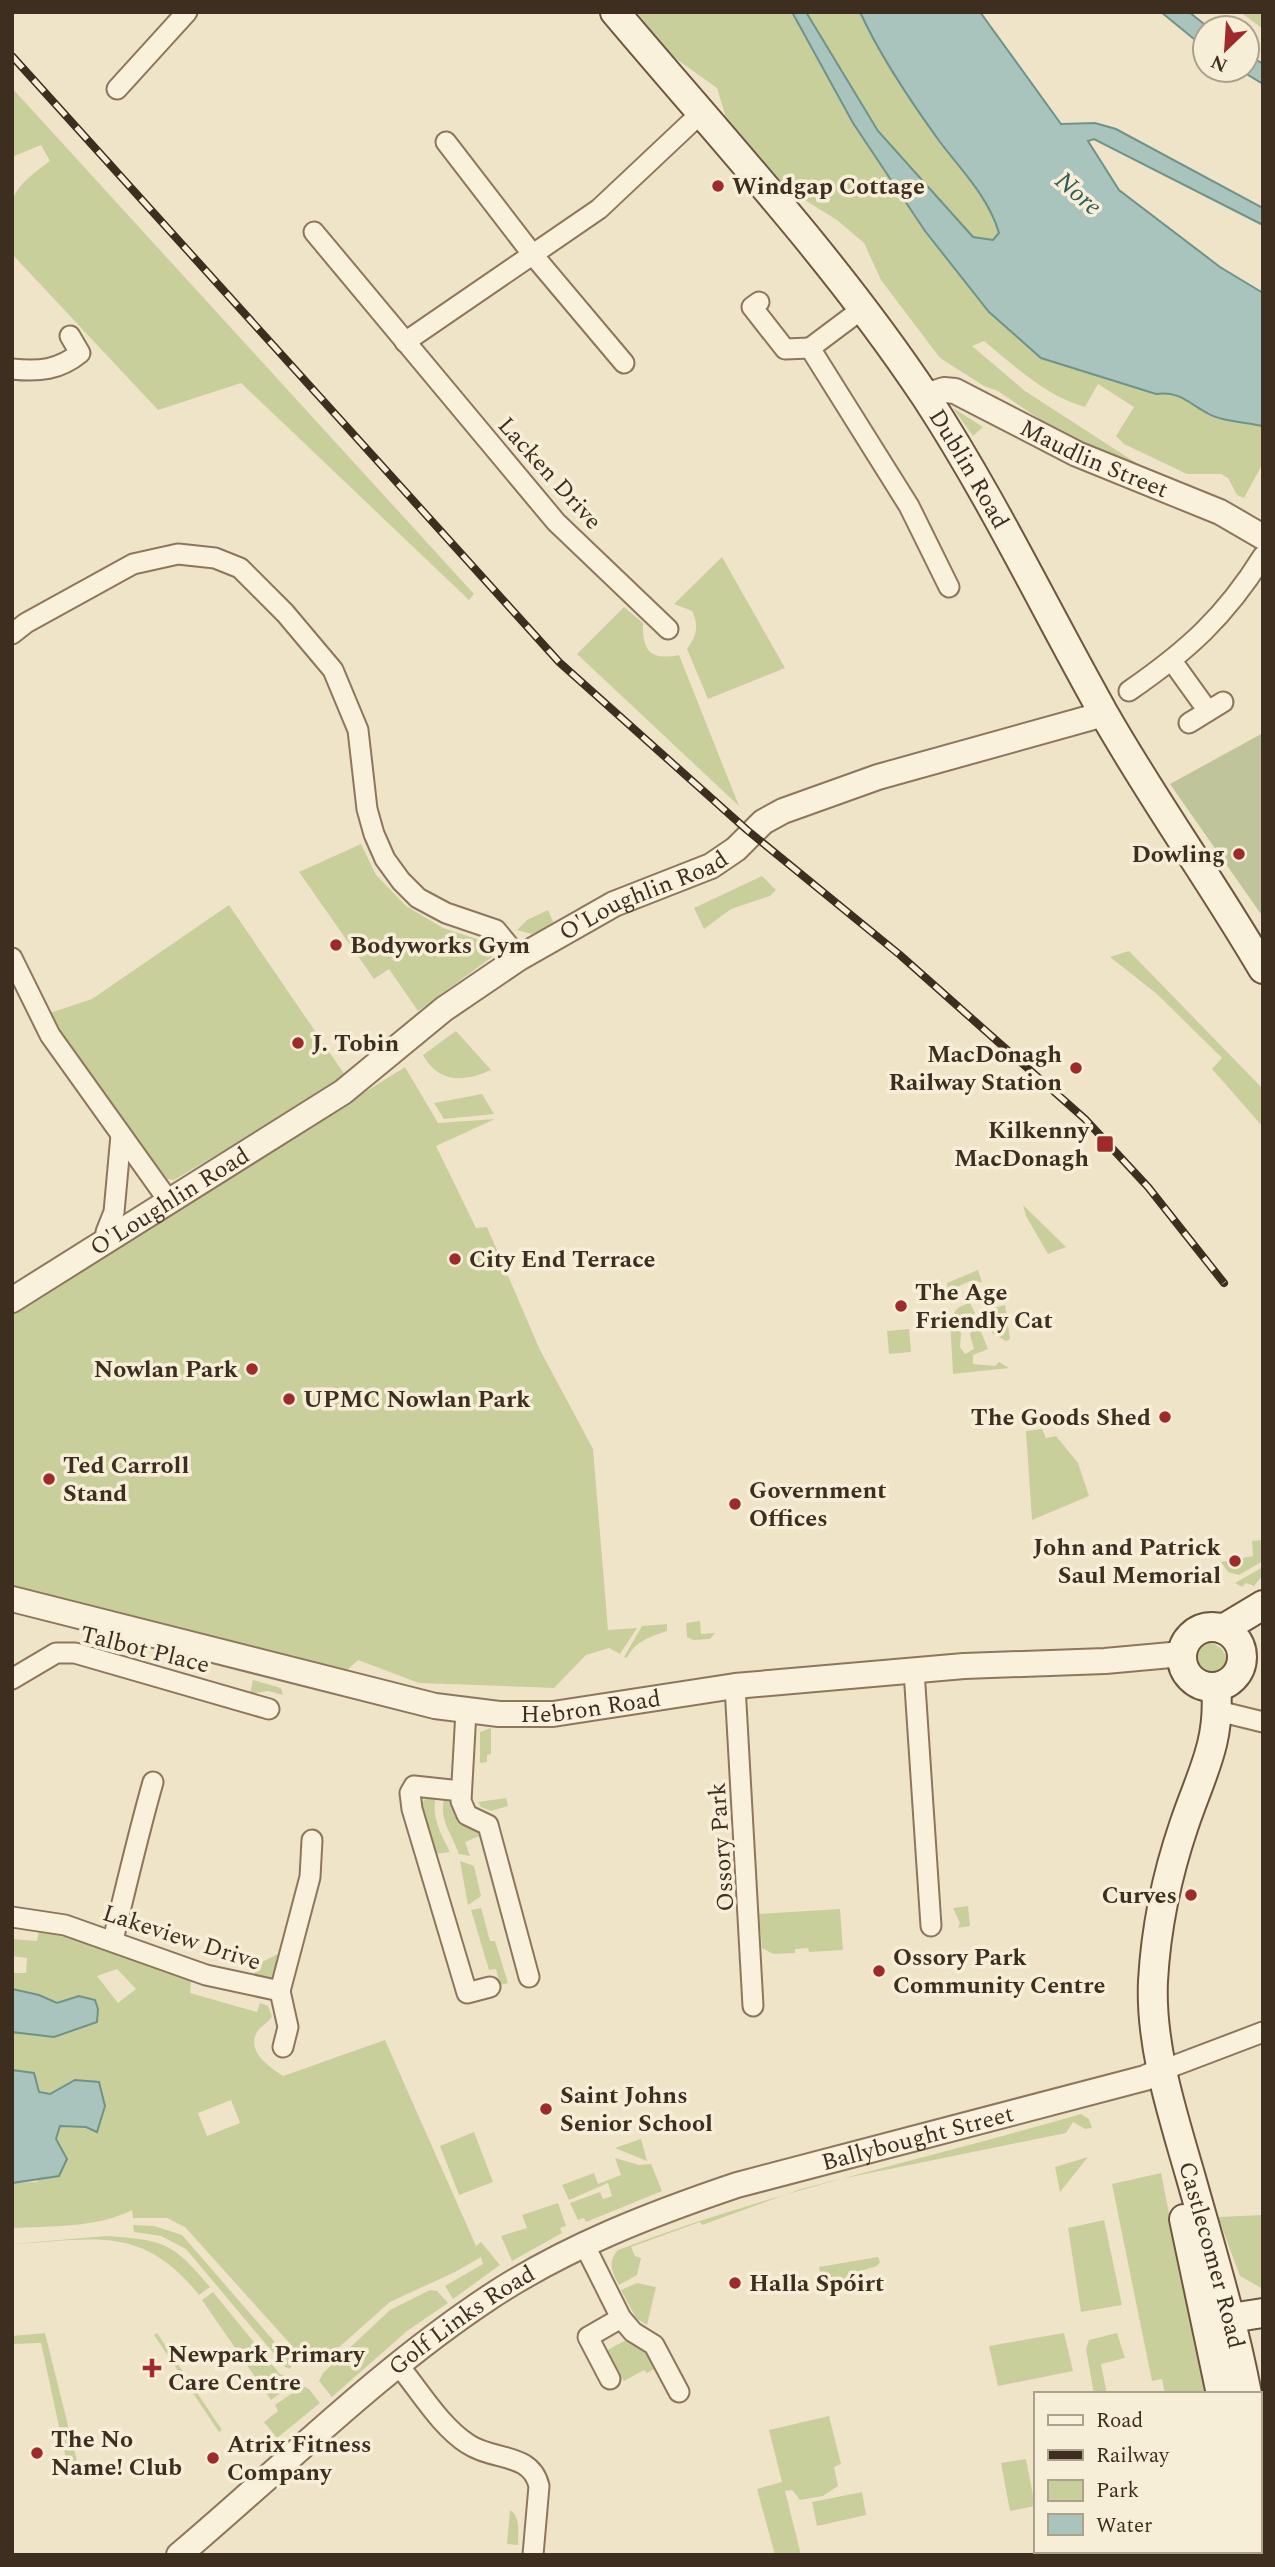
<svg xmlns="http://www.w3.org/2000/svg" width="1275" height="2567" font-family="Spectral,serif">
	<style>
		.green { fill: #c9cf9b; fill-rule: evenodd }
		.cemetery { fill: #bfc49a }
		.water { fill: #a9c4bc; stroke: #6f938a; stroke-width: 2 }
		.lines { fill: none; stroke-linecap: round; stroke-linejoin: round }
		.minor-casing { stroke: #8d765c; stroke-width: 23 }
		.tertiary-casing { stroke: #8d765c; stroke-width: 28 }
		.secondary-casing { stroke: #6f573f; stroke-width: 32 }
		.minor { stroke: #faf1dc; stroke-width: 19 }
		.tertiary { stroke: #faf1dc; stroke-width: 24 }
		.secondary { stroke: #faf1dc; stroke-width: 28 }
		.rail-casing { stroke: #3d2e20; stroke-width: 8 }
		.rail { stroke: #f7eed8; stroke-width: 5; stroke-dasharray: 16; stroke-linecap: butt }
		.poi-dot { fill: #9e2a2b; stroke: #f7eed8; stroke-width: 2.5 }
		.labels { text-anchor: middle; stroke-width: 7; stroke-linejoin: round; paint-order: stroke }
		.poi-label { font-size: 24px; font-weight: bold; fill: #3d2e20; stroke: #f7eed8; text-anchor: start }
		.street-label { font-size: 24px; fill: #3d2e20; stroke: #f7eed8 }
		.water-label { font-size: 26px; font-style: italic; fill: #2f5d5a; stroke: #f7eed8 }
	</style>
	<rect width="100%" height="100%" fill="#f0e4c8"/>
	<!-- green -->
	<g class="green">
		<path d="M 637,12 L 792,12 L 853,123 L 925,231 L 989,312 L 1041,358 L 1156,394 C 1180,391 1188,403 1207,413 C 1222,422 1246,422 1263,426 L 1263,463 L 1244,498 L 1237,495 L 1228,478 L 1221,474 L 1187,474 L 1124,444 L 1116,436 L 1134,407 L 1098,384 L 1085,407 C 1045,396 1016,367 984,341 L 972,346 L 1025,391 L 1144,468 L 1081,447 L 998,391 L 984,386 L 940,358 L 881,280 L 864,243 L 837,220 L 795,194 L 743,147 L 727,121 L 717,88 L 665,51 Z"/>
		<path d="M 806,12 L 860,12 C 881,58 910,102 940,142 C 962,171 988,198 1000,233 L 993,240 L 973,237 L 878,131 Z"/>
		<path d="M 1240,12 L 1263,12 L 1263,29 Z"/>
		<path d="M 12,88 L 474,594 L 469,600 L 241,383 L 158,410 L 12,254 C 12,198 2,196 50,161 L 41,145 L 12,157 Z"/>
		<path d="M 953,408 L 983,427 L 973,436 Z"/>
		<path d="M 722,557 L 785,668 L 708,699 L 687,649 C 697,636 699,625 692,611 L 674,604 Z"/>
		<path d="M 624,607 L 643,623 C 642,650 650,661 679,655 L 739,806 L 577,654 Z"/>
		<path d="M 361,844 L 376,875 L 406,906 L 443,928 L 480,940 L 493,953 L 492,957 L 418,1011 L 389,969 L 374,979 L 299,872 Z"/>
		<path d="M 762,876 L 776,890 L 770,896 L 731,909 L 704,929 L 694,908 Z"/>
		<path d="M 229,905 L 345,1075 L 327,1090 L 174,1180 L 167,1179 L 66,1042 L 50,1013 L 92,999 Z"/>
		<path d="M 548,910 L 554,924 L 532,934 L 517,930 L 527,920 Z"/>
		<path d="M 1129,951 L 1263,1089 L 1263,1127 L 1212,1069 L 1222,1058 L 1157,994 L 1110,957 Z"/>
		<path d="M 456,1031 L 491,1070 C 464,1082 439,1084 423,1055 Z"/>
		<path d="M 405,1067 L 438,1123 L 495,1119 L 436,1146 L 476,1228 L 487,1227 L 540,1350 L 593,1449 L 608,1630 L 637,1628 L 620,1654 L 609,1648 L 586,1655 L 554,1688 L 419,1683 L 358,1660 L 344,1673 L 12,1586 L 12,1314 Z"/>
		<path d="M 482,1094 L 494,1114 L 444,1119 L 434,1103 Z"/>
		<path d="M 1023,1205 L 1066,1247 L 1048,1254 L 1026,1216 Z"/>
		<path d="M 978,1270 L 982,1282 L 970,1281 L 948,1291 L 947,1283 Z"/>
		<path d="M 970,1303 L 975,1313 L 968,1321 L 959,1325 L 953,1319 C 953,1308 961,1306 970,1303 Z"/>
		<path d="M 1005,1305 L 1010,1339 L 1006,1341 L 992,1333 L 994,1308 Z"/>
		<path d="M 950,1319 L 961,1333 L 960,1347 L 965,1354 L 974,1349 L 970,1335 L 976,1320 L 988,1349 L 973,1355 L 973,1364 L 995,1366 L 999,1362 L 1009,1368 L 953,1374 Z"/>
		<path d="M 909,1329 L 911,1352 L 889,1354 L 887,1331 Z"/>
		<path d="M 1042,1429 L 1046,1438 L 1056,1436 L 1078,1463 L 1089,1496 L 1032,1520 L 1026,1431 Z"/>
		<path d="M 1263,1540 L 1263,1561 L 1239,1575 L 1228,1572 L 1221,1562 L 1253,1556 L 1252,1541 Z"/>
		<path d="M 1263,1567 L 1263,1575 L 1254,1586 L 1246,1583 L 1242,1587 L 1235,1583 Z"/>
		<path d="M 700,1621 L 701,1634 L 715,1633 L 710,1639 L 693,1640 L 687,1637 L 686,1623 Z"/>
		<path d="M 667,1624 L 667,1631 C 650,1637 635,1641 627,1658 L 624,1657 L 642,1626 Z"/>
		<circle cx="1208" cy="1661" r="18"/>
		<path d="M 253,1680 L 281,1688 L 283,1695 L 268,1691 L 250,1694 Z"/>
		<path d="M 491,1728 L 491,1754 L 487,1755 L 487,1762 L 480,1763 L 480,1732 Z"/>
		<path d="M 430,1795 L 436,1796 C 431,1817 441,1834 450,1852 L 435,1854 L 420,1804 Z"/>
		<path d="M 506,1798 L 508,1806 L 491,1811 L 481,1807 L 478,1802 Z"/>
		<path d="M 444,1799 L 453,1804 L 484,1834 L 465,1842 L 470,1856 L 459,1854 C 452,1834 439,1820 444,1799 Z"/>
		<path d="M 460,1861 L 474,1866 L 481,1896 L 468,1905 Z"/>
		<path d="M 968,1906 L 970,1926 L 958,1928 L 960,1923 L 953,1908 Z"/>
		<path d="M 481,1908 L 490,1941 L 495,1941 L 508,1983 L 500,1985 L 496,1969 L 489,1970 L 471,1910 Z"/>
		<path d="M 840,1909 L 843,1950 L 809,1952 L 808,1948 L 795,1949 L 795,1953 L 773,1954 L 762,1948 L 759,1914 Z"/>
		<path d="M 39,1929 L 107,1946 L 191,1979 L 190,1993 L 257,2012 L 260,2003 L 268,2006 L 272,2016 C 269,2023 260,2026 257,2032 C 246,2052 270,2067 283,2076 L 385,2040 L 476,2246 L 481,2242 L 500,2265 L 453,2299 L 445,2286 L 483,2264 L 481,2257 L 455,2272 L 390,2302 L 319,2365 L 302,2357 L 185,2227 L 167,2218 L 133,2218 L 132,2210 C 97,2228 51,2226 12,2228 L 12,2183 L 37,2182 L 60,2126 L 86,2127 L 75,2081 L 50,2094 L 39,2092 L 33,2073 L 12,2070 L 12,2032 L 54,2037 L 95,2000 L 79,1996 L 57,2003 L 39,1995 L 12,1989 L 12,1973 L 26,1973 L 27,1958 L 12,1956 L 12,1939 L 37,1941 ZM 117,1969 L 136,1989 L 118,2003 L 97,1976 ZM 231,2100 L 240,2123 L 207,2136 L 198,2113 Z"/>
		<path d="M 280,1953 L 271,1980 L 252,1983 L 256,1965 Z"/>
		<path d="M 1081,2114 L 1089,2119 L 1092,2128 L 1085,2129 L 1073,2122 L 1066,2133 L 836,2180 L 801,2189 L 702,2225 L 700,2222 L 631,2247 L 635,2256 L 641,2258 L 637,2275 L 619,2285 C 612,2273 607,2261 618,2250 C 769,2192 926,2159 1081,2114 Z"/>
		<path d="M 474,2132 L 493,2182 L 459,2195 L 440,2146 Z"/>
		<path d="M 641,2139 L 647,2161 L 615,2148 Z"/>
		<path d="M 1088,2157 L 1060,2192 L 1055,2167 Z"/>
		<path d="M 615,2158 L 639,2165 L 651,2164 L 662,2191 L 586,2222 L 584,2218 L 578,2220 L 570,2203 L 600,2192 L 603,2199 L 612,2196 L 608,2183 L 569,2200 L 562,2185 L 594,2173 L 598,2184 L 621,2175 Z"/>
		<path d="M 1161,2173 L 1205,2394 L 1165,2394 L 1162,2379 L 1152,2381 L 1112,2184 Z"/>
		<path d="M 558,2203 L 566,2226 L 560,2228 L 562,2233 L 512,2261 L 501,2236 L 527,2228 L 522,2215 Z"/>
		<path d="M 1263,2215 L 1263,2289 L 1240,2276 L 1218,2217 Z"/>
		<path d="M 1104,2220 L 1122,2305 L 1081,2312 L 1068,2228 Z"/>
		<path d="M 133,2225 L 154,2226 L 182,2235 L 293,2363 L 290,2369 L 285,2367 L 186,2249 L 161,2236 L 134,2232 Z"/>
		<path d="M 107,2236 C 165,2240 173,2243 210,2287 L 199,2295 C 142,2223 93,2240 12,2244 Z"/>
		<path d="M 878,2257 L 880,2262 L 877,2266 L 857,2272 L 852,2279 L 823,2284 L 819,2267 Z"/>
		<path d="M 637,2283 L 656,2287 L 647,2325 L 636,2318 L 621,2290 Z"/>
		<path d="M 430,2290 L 437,2291 L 448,2303 L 407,2331 L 332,2397 L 319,2381 L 323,2373 L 390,2310 Z"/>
		<path d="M 213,2292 L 280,2374 L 289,2377 L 293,2384 L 271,2400 L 202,2300 Z"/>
		<path d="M 45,2333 L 78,2465 L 68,2468 L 41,2343 L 12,2344 L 12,2336 Z"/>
		<path d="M 157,2333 L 222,2430 L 219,2432 L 154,2335 Z"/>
		<path d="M 1064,2333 L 1073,2371 L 998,2386 L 989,2346 Z"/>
		<path d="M 1117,2333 L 1125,2358 L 1101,2364 L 1107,2394 L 1094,2394 L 1086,2349 L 1089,2340 Z"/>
		<path d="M 628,2339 L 649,2351 L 658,2367 L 647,2373 L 644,2370 L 624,2381 L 606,2351 Z"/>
		<path d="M 303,2386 L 309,2389 L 320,2403 L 277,2438 L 264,2422 L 278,2411 L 275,2405 Z"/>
		<path d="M 829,2416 L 841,2464 L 834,2467 L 838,2486 L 823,2496 L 800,2500 L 792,2490 L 785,2491 L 801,2555 L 775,2555 L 757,2489 L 782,2482 L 769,2430 Z"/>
		<path d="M 1026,2459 L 1035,2506 L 1010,2511 L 1001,2463 Z"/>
		<path d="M 862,2492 L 866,2515 L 817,2526 L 812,2502 Z"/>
		<path d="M 510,2510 C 521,2517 518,2533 518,2545 L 507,2544 Z"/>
	</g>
	<!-- cemetery -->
	<path class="cemetery" d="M 1263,733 L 1263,917 L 1170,784 Z"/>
	<!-- water -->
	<g class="water">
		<path d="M 792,12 L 806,12 L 878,131 L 973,237 L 993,240 L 999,233 C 989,198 962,171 940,142 C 911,102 881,58 860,12 L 980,12 L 1061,124 L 1095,123 L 1116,129 L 1263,208 L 1263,225 L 1094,139 L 1088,141 L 1119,190 L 1220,267 L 1263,293 L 1263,426 C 1246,422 1222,422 1207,413 C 1188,403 1180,391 1156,394 L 1041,358 L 989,312 L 925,231 L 853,123 Z"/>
		<path d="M 1161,12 L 1189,12 L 1209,28 L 1205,28 L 1205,48 Z"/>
		<path d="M 1247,54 L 1263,64 L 1263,84 L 1240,70 L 1247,70 Z"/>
		<path d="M 12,1989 L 39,1995 L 57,2003 L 79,1996 L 95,2000 L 98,2009 L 97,2022 L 54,2037 L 12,2032 Z"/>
		<path d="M 12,2070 L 34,2073 L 39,2092 L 50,2094 L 75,2080 L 99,2082 L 105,2106 L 97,2132 L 86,2127 L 60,2126 L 56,2139 L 67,2159 L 59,2176 L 12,2183 Z"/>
	</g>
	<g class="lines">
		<defs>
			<g id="minor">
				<path d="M 117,89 L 187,12"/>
				<path d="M 446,142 L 533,255 L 624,363"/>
				<path d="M 314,232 L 556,522 L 668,629"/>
				<path d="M 759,302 L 752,307 L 785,349 L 810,348"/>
				<path d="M 862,309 L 810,348 L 909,506 L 949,587"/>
				<path d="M 405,342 L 599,209 L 701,113"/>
				<path d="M 12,369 C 39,372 59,370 80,353 L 70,336"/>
				<path d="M 12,634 L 26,623 L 133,564 L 178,554 L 215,558 L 240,568 L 285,613 L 333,670 L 358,730 L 367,809 L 374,834 L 385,859 L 401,881 L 418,898 L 446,913 L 496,930 L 519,958"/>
				<path d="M 1172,661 L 1208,711"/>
				<path d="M 1129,691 C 1187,651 1225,617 1263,556"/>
				<path d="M 1189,723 L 1223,702"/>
				<path d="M 12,958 L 50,1035 L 168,1200"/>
				<path d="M 107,1239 L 106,1232 L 114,1212 L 121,1135"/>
				<path d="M 914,1671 L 931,1926"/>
				<path d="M 12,1679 L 56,1653 L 75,1653 L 269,1709"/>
				<path d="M 735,1686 L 753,2006"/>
				<path d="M 466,1711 L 461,1801 L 467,1815 L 488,1825 L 529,1977"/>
				<path d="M 1218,1711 L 1263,1722"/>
				<path d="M 461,1791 L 414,1786 L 410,1793 L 412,1809 L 467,1993 L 490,1987"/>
				<path d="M 12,1917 L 65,1925 L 206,1975 L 280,1991 L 288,2027 L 283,2047"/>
				<path d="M 113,1940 C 126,1887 138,1835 153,1782"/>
				<path d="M 280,1991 L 310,1877 L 312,1840"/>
				<path d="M 1163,2070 L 1263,2032"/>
				<path d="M 584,2244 L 621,2318 L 633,2332 L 654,2345 L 679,2392"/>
				<path d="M 399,2366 C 420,2391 440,2426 468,2444 C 493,2461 531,2452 539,2486 L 533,2555"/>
				<path d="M 610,2379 L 588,2337 L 621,2318"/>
			</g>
			<g id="tertiary">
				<path id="s1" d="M 925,396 L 944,390 L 955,391 L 1077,454 L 1220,512 L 1263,537"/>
				<path id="s2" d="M 12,1300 L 343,1092 L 444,1009 L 519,958 L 614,904 L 711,866 L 736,849 L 763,822 L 783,811 L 878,777 L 1104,714"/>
				<path id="s3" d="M 12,1599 L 435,1706 L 499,1714 L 553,1714 L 735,1686 L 964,1666 L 1105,1661 L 1182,1654"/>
				<path id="s4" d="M 179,2555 C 282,2468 378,2371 490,2297 C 566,2247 651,2214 737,2185 L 1145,2078 L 1163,2070"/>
			</g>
			<g id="secondary">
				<path id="s5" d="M 615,12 C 721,138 835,260 926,397 C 992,498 1044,607 1103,712 C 1153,800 1212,882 1263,969"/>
				<circle cx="1212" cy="1657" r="30"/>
				<path d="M 1223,1629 L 1263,1605"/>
				<path id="s6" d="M 1216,1687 C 1221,1743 1201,1774 1184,1825 C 1167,1875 1156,1927 1153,1981 C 1150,2047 1173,2115 1191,2178 C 1211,2249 1233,2321 1247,2394"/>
				<path d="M 1184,2219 L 1221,2394"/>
				<path d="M 1211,2321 L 1263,2313"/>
				<path d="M 1259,2456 L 1263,2474"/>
				<path d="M 1253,2551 L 1254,2555"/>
			</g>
		</defs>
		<!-- minor casing -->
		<use href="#minor" class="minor-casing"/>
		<!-- tertiary casing -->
		<use href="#tertiary" class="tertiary-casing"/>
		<!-- secondary casing -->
		<use href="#secondary" class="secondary-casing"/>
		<!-- minor -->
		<use href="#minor" class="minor"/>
		<!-- tertiary -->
		<use href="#tertiary" class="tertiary"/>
		<!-- secondary -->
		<use href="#secondary" class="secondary"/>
		<defs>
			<path id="rail" d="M 12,56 L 559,662 L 747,830 L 900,955 L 1085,1119 L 1148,1187 L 1224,1283"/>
		</defs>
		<!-- rail casing -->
		<use href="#rail" class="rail-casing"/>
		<!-- rail -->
		<use href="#rail" class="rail"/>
	</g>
	<!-- markers -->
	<g class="poi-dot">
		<circle cx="718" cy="186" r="7"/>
		<circle cx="1239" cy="854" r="7"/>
		<circle cx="336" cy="945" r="7"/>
		<circle cx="298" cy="1043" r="7"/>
		<circle cx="1076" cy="1068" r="7"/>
		<rect x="1096" y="1135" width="18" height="18" rx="3.5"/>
		<circle cx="455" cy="1259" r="7"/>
		<circle cx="901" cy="1306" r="7"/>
		<circle cx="252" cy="1369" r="7"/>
		<circle cx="289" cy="1399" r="7"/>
		<circle cx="1165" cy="1417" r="7"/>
		<circle cx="49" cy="1479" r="7"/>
		<circle cx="735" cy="1504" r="7"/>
		<circle cx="1235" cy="1561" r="7"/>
		<circle cx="1191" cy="1895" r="7"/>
		<circle cx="879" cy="1971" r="7"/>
		<circle cx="546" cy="2109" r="7"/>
		<circle cx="735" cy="2283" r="7"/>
		<path d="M148.5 2357.5h7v7h7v7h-7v7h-7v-7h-7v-7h7z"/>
		<circle cx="37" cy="2453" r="7"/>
		<circle cx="213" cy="2458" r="7"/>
	</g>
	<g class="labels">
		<!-- poi labels -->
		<g class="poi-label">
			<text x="732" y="194">Windgap Cottage</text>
			<text x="1225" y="862" text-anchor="end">Dowling</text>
			<text x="350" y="953">Bodyworks Gym</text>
			<text x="312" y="1051">J. Tobin</text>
			<text x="1062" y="1062" text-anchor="end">MacDonagh<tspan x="1062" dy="28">Railway Station</tspan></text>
			<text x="1089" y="1138" text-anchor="end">Kilkenny<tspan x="1089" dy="28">MacDonagh</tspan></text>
			<text x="469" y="1267">City End Terrace</text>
			<text x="915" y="1300">The Age<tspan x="915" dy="28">Friendly Cat</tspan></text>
			<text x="238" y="1377" text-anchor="end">Nowlan Park</text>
			<text x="303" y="1407">UPMC Nowlan Park</text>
			<text x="1151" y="1425" text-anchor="end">The Goods Shed</text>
			<text x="63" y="1473">Ted Carroll<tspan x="63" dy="28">Stand</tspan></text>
			<text x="749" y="1498">Government<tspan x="749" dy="28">Offices</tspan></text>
			<text x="1221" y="1555" text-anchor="end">John and Patrick<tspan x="1221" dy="28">Saul Memorial</tspan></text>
			<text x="1177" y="1903" text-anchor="end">Curves</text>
			<text x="893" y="1965">Ossory Park<tspan x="893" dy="28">Community Centre</tspan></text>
			<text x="560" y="2103">Saint Johns<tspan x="560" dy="28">Senior School</tspan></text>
			<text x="749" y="2291">Halla Spóirt</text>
			<text x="168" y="2362">Newpark Primary<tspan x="168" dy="28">Care Centre</tspan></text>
			<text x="51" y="2447">The No<tspan x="51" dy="28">Name! Club</tspan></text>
			<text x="227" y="2452">Atrix Fitness<tspan x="227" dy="28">Company</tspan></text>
		</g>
		<!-- street labels -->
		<g class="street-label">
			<text dy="8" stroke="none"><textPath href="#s1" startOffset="186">Maudlin Street</textPath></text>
			<text dy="8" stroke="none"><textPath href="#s5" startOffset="579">Dublin Road</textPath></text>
			<text transform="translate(550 473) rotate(48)" y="8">Lacken Drive</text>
			<text dy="8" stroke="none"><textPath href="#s2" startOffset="752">O'Loughlin Road</textPath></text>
			<text dy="8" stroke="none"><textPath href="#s2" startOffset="186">O'Loughlin Road</textPath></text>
			<text transform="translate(145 1649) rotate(14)" y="8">Talbot Place</text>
			<text dy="8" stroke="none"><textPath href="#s3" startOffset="593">Hebron Road</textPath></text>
			<text transform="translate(721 1847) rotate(-94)" y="8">Ossory Park</text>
			<text transform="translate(182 1937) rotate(18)" y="8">Lakeview Drive</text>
			<text dy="8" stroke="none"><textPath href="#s4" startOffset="863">Ballybought Street</textPath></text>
			<text dy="8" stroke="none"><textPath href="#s6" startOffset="584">Castlecomer Road</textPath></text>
			<text dy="8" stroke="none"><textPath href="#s4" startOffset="368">Golf Links Road</textPath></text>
		</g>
		<!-- water labels -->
		<g class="water-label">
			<text transform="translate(1079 193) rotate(41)" y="9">Nore</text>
		</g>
	</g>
	<!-- border -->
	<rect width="1275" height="2567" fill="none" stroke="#3d2e20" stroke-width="28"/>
	<!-- legend -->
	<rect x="1034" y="2392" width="228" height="161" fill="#f7eed8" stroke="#ada18e" stroke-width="2"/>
	<rect x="1048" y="2415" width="35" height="10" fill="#faf1dc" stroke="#ada18e" stroke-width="2"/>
	<text x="1096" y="2427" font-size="21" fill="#3d2e20">Road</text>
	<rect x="1048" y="2450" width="35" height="10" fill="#3d2e20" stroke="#ada18e" stroke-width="2"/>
	<text x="1096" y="2462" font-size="21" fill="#3d2e20">Railway</text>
	<rect x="1048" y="2480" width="35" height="21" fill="#c9cf9b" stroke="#ada18e" stroke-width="2"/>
	<text x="1096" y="2497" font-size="21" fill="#3d2e20">Park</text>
	<rect x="1048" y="2514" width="35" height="21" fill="#a9c4bc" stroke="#ada18e" stroke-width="2"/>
	<text x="1096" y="2532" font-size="21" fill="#3d2e20">Water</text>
	<!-- north arrow -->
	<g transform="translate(1226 49) rotate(205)"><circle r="33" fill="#f7eed8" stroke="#ada18e" stroke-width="2"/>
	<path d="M0-5L12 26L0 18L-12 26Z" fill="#9e2a2b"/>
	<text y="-10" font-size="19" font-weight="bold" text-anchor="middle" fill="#3d2e20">N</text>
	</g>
</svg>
